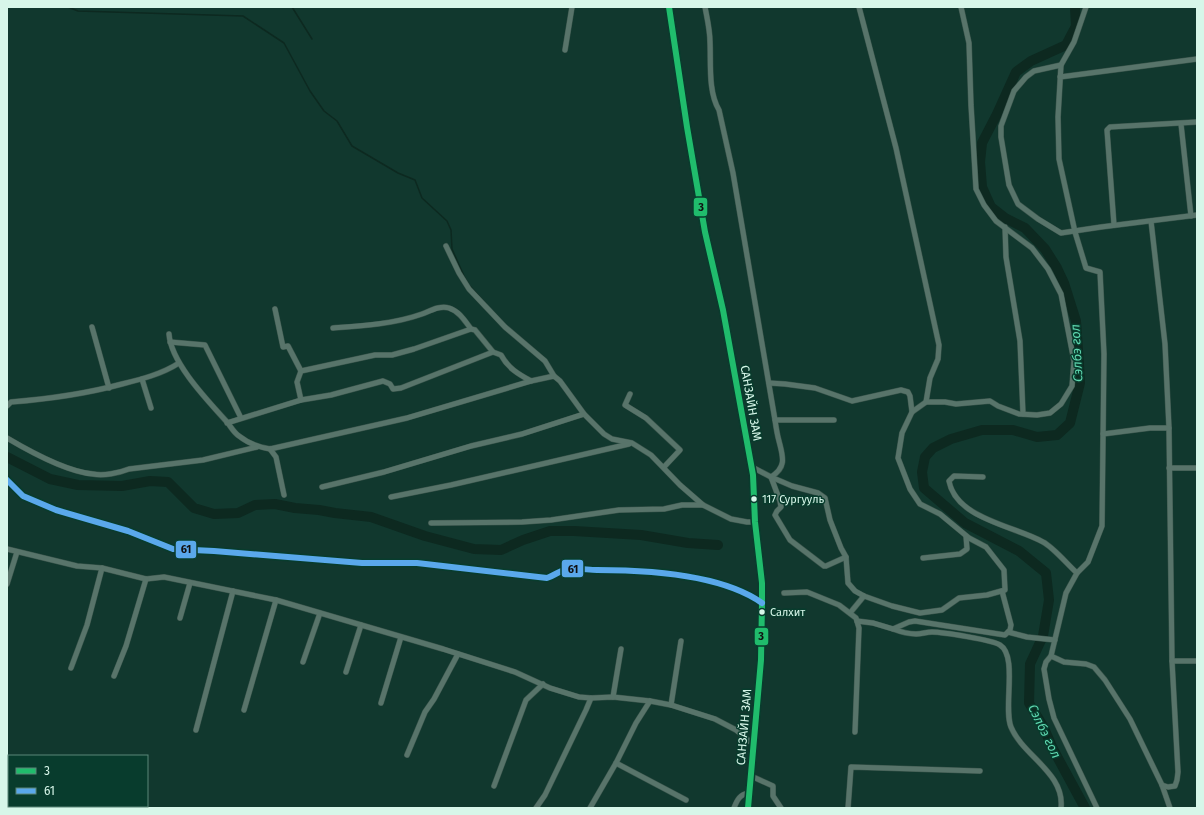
<svg xmlns="http://www.w3.org/2000/svg" width="1204" height="815" font-family="'Fira Sans',sans-serif">
	<style>
		.lines { fill: none; stroke-linecap: round; stroke-linejoin: round }
		.stream { stroke: #0d2920; stroke-width: 1.5 }
		.river { stroke: #0d2920; stroke-width: 10 }
		.street-casing { stroke: #39544b; stroke-width: 6 }
		.secondary-casing { stroke: #39544b; stroke-width: 8 }
		.street { stroke: #58746a; stroke-width: 5 }
		.secondary { stroke: #58746a; stroke-width: 7 }
		.bus-1-casing { stroke: #083c2d; stroke-width: 9 }
		.bus-2-casing { stroke: #083c2d; stroke-width: 9 }
		.bus-1 { stroke: #20bc6c; stroke-width: 6 }
		.bus-2 { stroke: #5aa8eb; stroke-width: 6 }
		.bus-dot { fill: #d7f6e9; stroke: #083c2d; stroke-width: 1.5 }
		.labels { text-anchor: middle; stroke-width: 3; stroke-linejoin: round; paint-order: stroke }
		.bus-label { font-size: 11px; fill: #d7f6e9; stroke: #083c2d; text-anchor: start }
		.street-label { font-size: 12px; fill: #d7f6e9; stroke: #083c2d }
		.water-label { font-size: 13px; font-style: italic; fill: #5fd8b0; stroke: #083c2d }
		.line-badge { stroke: #083c2d; stroke-width: 1.5 }
		.pale-badge-label { font-size: 11px; text-anchor: middle; font-weight: bold; fill: #111 }
	</style>
	<rect width="100%" height="100%" fill="#11382e"/>
	<g class="lines">
		<!-- stream -->
		<g class="stream">
			<path d="M 68,7 L 78,11 L 243,16 L 284,43 L 310,91 L 324,111 L 337,121 L 352,146 L 398,173 L 415,180 L 422,198 L 447,221 L 451,230 L 452,249 L 464,276 L 469,285 L 486,304"/>
			<path d="M 292,7 L 312,39"/>
		</g>
		<!-- river -->
		<g class="river">
			<path d="M 1075,7 L 1076,26 L 1066,45 L 1031,61 L 1016,72 L 997,114 L 982,143 L 980,162 L 982,187 L 991,207 L 1005,218 L 1025,228 L 1045,249 L 1057,268 L 1064,283 L 1076,321 L 1079,364 L 1080,383 L 1070,423 L 1057,435 L 1037,437 L 1013,430 L 982,430 L 951,439 L 933,448 L 925,457 L 922,472 L 924,488 L 965,523 L 1019,551 L 1046,573 L 1049,600 L 1043,636 L 1030,664 L 1029,703 L 1043,726 L 1053,749 L 1085,808"/>
			<path d="M 7,457 L 50,479 L 78,485 L 122,486 L 150,481 L 168,482 L 194,508 L 214,514 L 238,513 L 255,505 L 275,504 L 295,508 L 319,510 L 335,513 L 371,517 L 425,536 L 474,549 L 501,550 L 523,540 L 550,531 L 574,531 L 641,535 L 688,543 L 718,545"/>
		</g>
		<defs>
			<g id="street">
				<path d="M 705,7 C 707,18 710,30 710,42 C 711,63 708,92 719,110 L 733,173 L 775,420"/>
				<path d="M 859,7 L 896,148 L 939,345 L 938,359 L 930,378 L 926,402"/>
				<path d="M 1086,7 L 1074,42 L 1061,65 L 1058,117 L 1059,159 L 1075,232 L 1086,268 L 1100,272 L 1104,354 L 1102,526 L 1088,562 L 1077,573 L 1066,593 L 1051,656 L 1064,662 L 1086,664 L 1094,667 L 1105,680 L 1130,719 L 1162,785 L 1170,808"/>
				<path d="M 565,50 L 572,7"/>
				<path d="M 1061,65 L 1034,71 L 1026,77 L 1014,91 L 1001,126 L 1001,137 L 1009,185 L 1018,204 L 1038,219 L 1061,233 L 1101,227 L 1197,215"/>
				<path d="M 1060,77 L 1197,59"/>
				<path d="M 1181,124 L 1191,216"/>
				<path d="M 1151,221 L 1165,344 L 1169,428 L 1172,661 L 1178,772 L 1177,780 L 1175,786 L 1168,787 L 1162,785"/>
				<path d="M 1114,225 L 1107,130 L 1110,127 L 1197,122"/>
				<path d="M 1005,227 L 1006,257 L 1020,341 L 1023,414"/>
				<path d="M 446,246 L 459,273 L 469,289 L 505,327 L 545,361 L 554,376"/>
				<path d="M 275,309 L 283,347 L 288,346 L 301,371"/>
				<path d="M 92,327 L 109,388"/>
				<path d="M 333,328 C 362,326 394,324 422,314 C 430,311 440,305 449,308 C 459,311 465,321 471,329 L 475,330 L 493,352 L 501,355 C 508,368 518,374 531,381"/>
				<path d="M 169,334 C 171,363 208,401 227,422 C 231,427 234,433 239,436 C 249,444 258,447 270,449 L 407,418 L 531,381 L 554,376 L 560,381 L 584,414 L 604,434 L 612,439 L 632,443 L 651,455 L 680,485 L 703,505 L 731,519 L 747,522 L 755,522"/>
				<path d="M 170,342 L 205,345 L 241,418"/>
				<path d="M 142,379 L 151,408"/>
				<path d="M 769,383 L 785,384 L 815,388 L 852,401 L 901,390 L 908,392 L 910,396 L 912,412"/>
				<path d="M 630,394 L 625,405 L 646,418 L 680,450 L 664,467"/>
				<path d="M 301,400 L 297,382 L 301,371 L 375,355 L 392,355 L 414,349 L 471,329"/>
				<path d="M 7,406 L 11,402 C 49,399 85,394 122,384 C 142,379 162,374 179,363"/>
				<path d="M 834,420 L 775,420 C 776,427 777,434 779,441 C 783,457 787,467 771,477 L 780,501 L 781,507 L 777,511 L 775,515 L 790,540 L 824,566 L 826,566 L 846,557"/>
				<path d="M 227,423 L 301,400 L 331,395 L 383,381 L 390,384 L 393,389 L 401,388 L 493,352"/>
				<path d="M 1103,434 L 1150,428 L 1169,428"/>
				<path d="M 7,438 C 29,451 68,472 93,474 C 104,476 119,473 129,469 L 203,460 L 257,447"/>
				<path d="M 270,449 L 276,457 L 284,495"/>
				<path d="M 752,467 L 771,477 L 792,486 L 818,493 L 825,498 L 830,520 L 841,548 L 846,557 L 848,583 L 855,591 L 864,596 L 892,606 L 920,613 L 942,610 L 959,598 L 987,595 L 1005,590 L 1004,570 L 986,547 L 969,538 L 940,514 L 920,504 L 910,489 L 898,458 L 902,433 L 912,412 L 926,402 L 945,402 L 956,404 L 990,401 L 998,406 L 1019,414 L 1037,415 L 1050,413 L 1061,404 L 1072,386 L 1074,361 L 1061,294 L 1048,269 L 1032,248 L 996,221 L 984,205 L 976,189 L 971,105 L 969,43 L 961,7"/>
				<path d="M 1169,468 L 1197,468"/>
				<path d="M 983,477 L 954,476 L 949,481 C 956,519 1015,526 1043,542 C 1053,547 1068,565 1077,573"/>
				<path d="M 7,480 L 23,496 L 56,510 L 128,531 L 173,549 L 214,551 L 362,563 L 417,563 L 547,578 C 553,576 558,572 564,570 C 574,567 587,570 597,570 C 647,570 721,574 762,603"/>
				<path d="M 322,487 L 384,472 L 471,446 L 522,434 L 584,414"/>
				<path d="M 391,497 L 451,485 L 629,444"/>
				<path d="M 431,523 L 522,522 L 551,520 L 619,510 L 664,509 L 682,505 L 703,505"/>
				<path d="M 7,549 L 77,566 L 102,568 L 146,579 L 164,577 L 276,600 L 443,649 L 515,672 L 550,688 L 579,697 L 591,698 L 613,697 L 650,701 L 671,705 L 715,719 L 736,730 L 753,744"/>
				<path d="M 923,558 L 960,554 L 967,549 L 966,536"/>
				<path d="M 7,584 L 17,552"/>
				<path d="M 784,593 L 807,592 L 839,605 L 856,618 L 859,628 L 855,732"/>
				<path d="M 850,613 L 864,596"/>
				<path d="M 180,618 L 190,583"/>
				<path d="M 857,621 L 873,623 L 893,629 L 909,622 L 915,621 L 1005,635 L 1010,630 L 1011,625 L 1002,591"/>
				<path d="M 893,629 C 901,632 908,634 916,634 C 922,634 926,632 932,632 C 942,632 993,640 1000,645 C 1018,656 1003,708 1011,727 C 1023,756 1065,773 1061,808"/>
				<path d="M 1008,632 L 1027,637 L 1055,640"/>
				<path d="M 1051,656 L 1046,662 L 1044,669 L 1049,699 L 1054,718 L 1097,808"/>
				<path d="M 1172,661 L 1197,661"/>
				<path d="M 303,662 L 320,613"/>
				<path d="M 71,668 L 87,625 L 102,568"/>
				<path d="M 346,672 L 361,625"/>
				<path d="M 114,676 L 126,646 L 146,579"/>
				<path d="M 613,697 L 621,649"/>
				<path d="M 381,703 L 401,637"/>
				<path d="M 671,705 L 681,641"/>
				<path d="M 244,710 L 276,600"/>
				<path d="M 196,730 L 233,591"/>
				<path d="M 407,755 L 425,712 L 434,699 L 458,654"/>
				<path d="M 616,763 L 686,800"/>
				<path d="M 751,776 L 773,786 L 773,796 L 781,808"/>
				<path d="M 494,786 L 526,700 L 543,684"/>
				<path d="M 536,808 L 545,795 L 586,710 L 591,698"/>
				<path d="M 590,808 L 616,763 L 636,723 L 650,701"/>
				<path d="M 734,808 C 737,800 740,794 749,793"/>
				<path d="M 848,808 L 851,767 L 980,771"/>
			</g>
			<path id="secondary" d="M 669,7 L 687,127 L 705,232 L 723,310 L 753,475 L 755,522 L 762,583 L 762,603 L 761,660 L 748,808"/>
		</defs>
		<!-- street casing -->
		<use href="#street" class="street-casing"/>
		<!-- secondary casing -->
		<use href="#secondary" class="secondary-casing"/>
		<!-- street -->
		<use href="#street" class="street"/>
		<!-- secondary -->
		<use href="#secondary" class="secondary"/>
		<defs>
			<path id="bus-1" d="M 669,7 L 687,127 L 705,232 L 723,310 L 753,475 L 755,522 L 762,583 L 762,603 L 761,660 L 748,808"/>
			<path id="bus-2" d="M 7,480 L 23,496 L 56,510 L 128,531 L 173,549 L 214,551 L 362,563 L 417,563 L 547,578 C 553,576 558,572 564,570 C 574,567 587,570 597,570 C 647,570 721,574 762,603"/>
		</defs>
		<!-- bus-1 casing -->
		<use href="#bus-1" class="bus-1-casing"/>
		<!-- bus-2 casing -->
		<use href="#bus-2" class="bus-2-casing"/>
		<!-- bus-1 -->
		<use href="#bus-1" class="bus-1"/>
		<!-- bus-2 -->
		<use href="#bus-2" class="bus-2"/>
	</g>
	<!-- markers -->
	<g class="bus-dot">
		<circle cx="754" cy="499" r="3.5"/>
		<circle cx="762" cy="612" r="3.5"/>
	</g>
	<g class="labels">
		<!-- bus labels -->
		<g class="bus-label">
			<text x="762" y="503">117 Сургууль</text>
			<text x="770" y="616">Салхит</text>
		</g>
		<!-- street labels -->
		<g class="street-label">
			<text transform="translate(751 403) rotate(80)" y="4">САНЗАЙН ЗАМ</text>
			<text transform="translate(744 727) rotate(-85)" y="4">САНЗАЙН ЗАМ</text>
		</g>
		<!-- water labels -->
		<g class="water-label">
			<text transform="translate(1076 353) rotate(-93)" y="5">Сэлбэ гол</text>
			<text transform="translate(1045 731) rotate(64)" y="5">Сэлбэ гол</text>
		</g>
	</g>
	<g class="line-badge">
		<rect x="693" y="197" width="15" height="20" rx="4" fill="#20bc6c"/>
		<rect x="175" y="540" width="22" height="19" rx="4" fill="#5aa8eb"/>
		<rect x="561" y="559" width="23" height="19" rx="4" fill="#5aa8eb"/>
		<rect x="754" y="627" width="15" height="19" rx="4" fill="#20bc6c"/>
	</g>
	<g class="pale-badge-label">
		<text x="701" y="211">3</text>
		<text x="186" y="553">61</text>
		<text x="573" y="573">61</text>
		<text x="761" y="640">3</text>
	</g>
	<!-- border -->
	<rect width="1204" height="815" fill="none" stroke="#d7f6e9" stroke-width="16"/>
	<!-- legend -->
	<rect x="8" y="755" width="140" height="52" fill="#083c2d" stroke="#5b8678"/>
	<rect x="16" y="768" width="20" height="6" fill="#20bc6c" stroke="#5b8678"/>
	<text x="44" y="775" font-size="12" fill="#d7f6e9">3</text>
	<rect x="16" y="788" width="20" height="6" fill="#5aa8eb" stroke="#5b8678"/>
	<text x="44" y="795" font-size="12" fill="#d7f6e9">61</text>
</svg>
